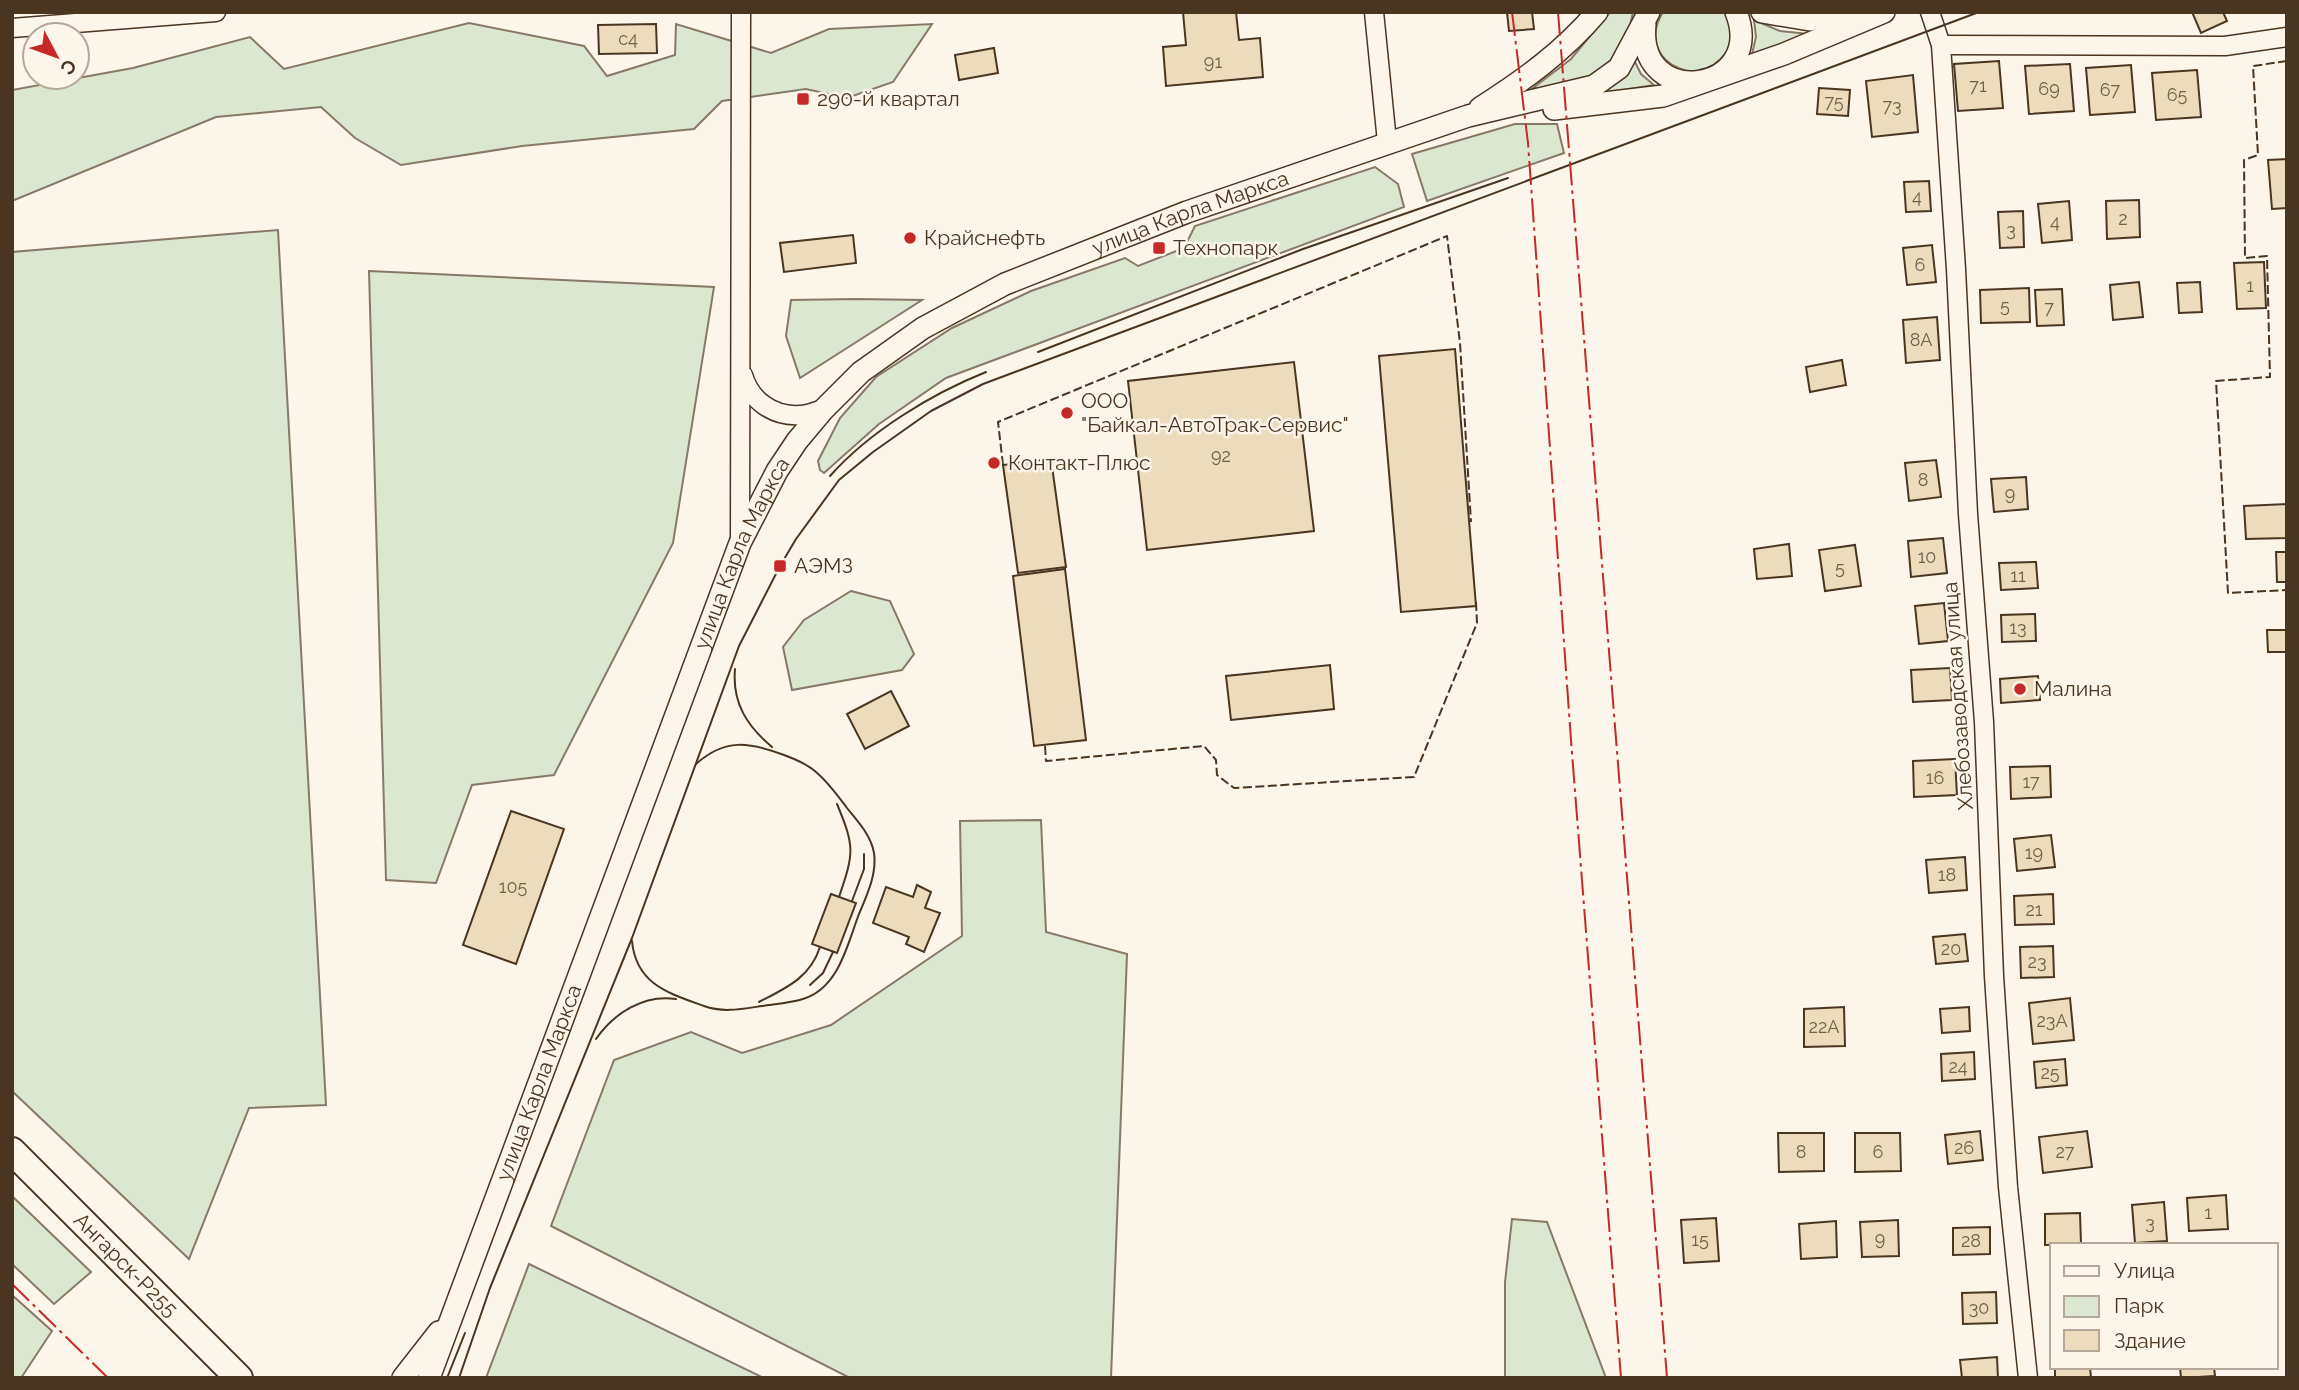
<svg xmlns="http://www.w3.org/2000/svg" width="2299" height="1390" font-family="Raleway,sans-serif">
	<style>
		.green { fill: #dce7d0; stroke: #887966; stroke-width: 2 }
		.building { fill: #ecdcbc; stroke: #4a3520; stroke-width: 2 }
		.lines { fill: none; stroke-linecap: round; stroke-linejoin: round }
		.minor-casing { stroke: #4a3520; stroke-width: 21 }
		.tertiary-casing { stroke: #4a3520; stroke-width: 24 }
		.primary-casing { stroke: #4a3520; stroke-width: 30 }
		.minor { stroke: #fbf6e9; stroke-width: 18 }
		.tertiary { stroke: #fbf6e9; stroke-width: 21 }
		.primary { stroke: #fbf6e9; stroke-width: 26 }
		.tram { stroke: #4a3520; stroke-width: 2 }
		.fence { stroke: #4a3520; stroke-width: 2; stroke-dasharray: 9 3.5; stroke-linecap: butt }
		.power { stroke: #c62828; stroke-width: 2; stroke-dasharray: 24 5 3.5 5; stroke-linecap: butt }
		.poi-dot { fill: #c62828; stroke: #fbf6e9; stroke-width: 2.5 }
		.labels { text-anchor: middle; stroke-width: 5; stroke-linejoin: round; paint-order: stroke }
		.number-label { font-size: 18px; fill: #725f47 }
		.poi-label { font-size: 21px; fill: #4a3520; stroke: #fbf6e9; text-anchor: start }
		.street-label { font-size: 21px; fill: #4a3520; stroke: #fbf6e9 }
	</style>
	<rect width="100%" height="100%" fill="#fbf6e9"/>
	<!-- green -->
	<g class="green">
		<path d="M 1610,12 L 1633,12 L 1627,40 L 1605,72 L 1559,89 L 1533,88 L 1571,59 Z"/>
		<path d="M 1663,12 L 1724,12 C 1731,22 1732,33 1730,44 C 1719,96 1629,68 1663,12 Z"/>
		<path d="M 1754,20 L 1780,31 L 1809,34 L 1751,58 L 1756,37 Z"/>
		<path d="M 469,23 L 584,46 L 607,76 L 675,55 L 676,24 L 771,53 L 829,29 L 932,24 L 893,82 L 847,98 L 806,89 L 722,101 L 694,129 L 522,146 L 401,165 L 355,138 L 321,107 L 216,117 L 12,201 L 12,90 L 133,68 L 250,37 L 284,69 Z"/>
		<path d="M 1634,60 L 1641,74 L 1654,85 L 1599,94 Z"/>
		<path d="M 1515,124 L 1557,124 L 1564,153 L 1427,201 L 1412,154 Z"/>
		<path d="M 1375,167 L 1398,184 L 1404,207 L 946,378 L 879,424 L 824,473 L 820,470 L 818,461 L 840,418 L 876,377 L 952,328 L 1031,291 L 1125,258 L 1138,266 L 1184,248 L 1195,226 Z"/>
		<path d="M 278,230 L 326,1105 L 249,1108 L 189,1259 L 12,1091 L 12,252 Z"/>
		<path d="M 369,271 L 714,287 L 673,543 L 554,775 L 472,785 L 436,883 L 386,880 Z"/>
		<path d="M 856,299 L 922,300 L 800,378 L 786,336 L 791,300 Z"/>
		<path d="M 851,591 L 890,601 L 914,654 L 902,670 L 792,690 L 783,647 L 804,620 Z"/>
		<path d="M 1041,820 L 1046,932 L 1127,954 L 1111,1378 L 850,1378 L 551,1226 L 614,1060 L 691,1032 L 742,1053 L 831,1025 L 962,936 L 960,821 Z"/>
		<path d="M 12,1196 L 91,1272 L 54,1304 L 12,1264 Z"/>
		<path d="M 1512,1219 L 1547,1222 L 1606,1378 L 1505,1378 L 1505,1282 Z"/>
		<path d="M 529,1264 L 764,1378 L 486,1378 Z"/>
		<path d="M 12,1295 L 52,1331 L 21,1378 L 12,1378 Z"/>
	</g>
	<!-- building -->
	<g class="building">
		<path d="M 1183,12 L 1236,12 L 1239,40 L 1260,38 L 1263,77 L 1166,86 L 1163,47 L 1186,45 Z"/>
		<path d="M 1507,12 L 1532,12 L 1534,29 L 1509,31 Z"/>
		<path d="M 2192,12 L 2223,12 L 2227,21 L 2201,33 Z"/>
		<path d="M 656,24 L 657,53 L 599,54 L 598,25 Z"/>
		<path d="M 994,48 L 998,73 L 959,80 L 955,55 Z"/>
		<path d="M 1999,61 L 2003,108 L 1958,111 L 1954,64 Z"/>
		<path d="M 2070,64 L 2074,111 L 2029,114 L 2025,66 Z"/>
		<path d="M 2131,65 L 2135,112 L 2090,115 L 2086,68 Z"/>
		<path d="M 2197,70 L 2201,117 L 2156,120 L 2152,73 Z"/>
		<path d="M 1913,75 L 1918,132 L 1872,137 L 1866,81 Z"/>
		<path d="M 1819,88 L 1850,90 L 1848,116 L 1817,114 Z"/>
		<path d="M 2287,159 L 2287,208 L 2272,209 L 2268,160 Z"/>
		<path d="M 1929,181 L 1931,211 L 1906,212 L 1904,182 Z"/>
		<path d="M 2139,200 L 2140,237 L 2107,239 L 2106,201 Z"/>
		<path d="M 2069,201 L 2072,240 L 2042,243 L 2038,204 Z"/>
		<path d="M 2023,211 L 2024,247 L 2000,248 L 1998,212 Z"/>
		<path d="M 853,235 L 856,263 L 784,272 L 780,243 Z"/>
		<path d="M 1932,245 L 1936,282 L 1907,285 L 1903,248 Z"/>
		<path d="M 2264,262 L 2266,308 L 2237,309 L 2234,263 Z"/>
		<path d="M 2139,282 L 2143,317 L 2113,320 L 2110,285 Z"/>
		<path d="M 2200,282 L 2202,312 L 2179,313 L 2177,283 Z"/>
		<path d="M 2029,288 L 2030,322 L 1981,323 L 1980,290 Z"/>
		<path d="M 2062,289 L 2064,325 L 2037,326 L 2035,290 Z"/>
		<path d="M 1937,317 L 1940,360 L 1906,363 L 1903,320 Z"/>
		<path d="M 1455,349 L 1476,606 L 1401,612 L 1379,356 Z"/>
		<path d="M 1842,360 L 1846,385 L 1810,392 L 1806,367 Z"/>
		<path d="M 1294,362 L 1314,531 L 1147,550 L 1128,381 Z"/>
		<path d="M 1051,459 L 1066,567 L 1018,573 L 1003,465 Z"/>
		<path d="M 1936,460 L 1941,497 L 1909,501 L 1905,463 Z"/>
		<path d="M 2026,477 L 2028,509 L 1994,512 L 1991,479 Z"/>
		<path d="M 2287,504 L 2287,538 L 2246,539 L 2244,506 Z"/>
		<path d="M 1943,538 L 1947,573 L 1911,577 L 1908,541 Z"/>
		<path d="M 1789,544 L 1792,576 L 1757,579 L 1754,549 Z"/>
		<path d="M 1855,545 L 1861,586 L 1825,591 L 1819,550 Z"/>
		<path d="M 2276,552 L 2287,552 L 2287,582 L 2277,582 Z"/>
		<path d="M 2036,562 L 2038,588 L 2001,590 L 1999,563 Z"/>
		<path d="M 1065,569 L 1086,740 L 1034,746 L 1013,576 Z"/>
		<path d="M 1944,603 L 1948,641 L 1919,644 L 1915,606 Z"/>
		<path d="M 2035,614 L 2036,641 L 2002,642 L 2001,615 Z"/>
		<path d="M 2267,630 L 2287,630 L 2287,652 L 2268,652 Z"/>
		<path d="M 1330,665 L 1334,709 L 1231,720 L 1226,676 Z"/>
		<path d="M 1950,668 L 1952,700 L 1913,702 L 1911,670 Z"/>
		<path d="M 2038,676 L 2040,700 L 2001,703 L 2000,679 Z"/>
		<path d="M 891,691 L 909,726 L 865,749 L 847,714 Z"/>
		<path d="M 1955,759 L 1957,795 L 1914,797 L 1913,761 Z"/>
		<path d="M 2050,766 L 2051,797 L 2011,799 L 2010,767 Z"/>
		<path d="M 511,811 L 564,829 L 516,964 L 463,945 Z"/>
		<path d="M 2051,835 L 2055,867 L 2017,871 L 2014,839 Z"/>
		<path d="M 1965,857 L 1967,890 L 1929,893 L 1926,860 Z"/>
		<path d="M 917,885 L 931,892 L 925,908 L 940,913 L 924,952 L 906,944 L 909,937 L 873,923 L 886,887 L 913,897 Z"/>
		<path d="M 831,894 L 856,903 L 837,953 L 812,944 Z"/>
		<path d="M 2053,894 L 2054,924 L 2015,925 L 2014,896 Z"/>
		<path d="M 1965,934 L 1968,961 L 1936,964 L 1933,937 Z"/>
		<path d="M 2053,946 L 2054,977 L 2021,978 L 2020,947 Z"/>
		<path d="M 2070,998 L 2074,1040 L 2033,1044 L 2029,1003 Z"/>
		<path d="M 1844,1007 L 1845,1046 L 1804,1047 L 1804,1009 Z"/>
		<path d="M 1969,1007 L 1970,1031 L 1942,1033 L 1940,1009 Z"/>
		<path d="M 1974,1052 L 1975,1079 L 1942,1081 L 1941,1054 Z"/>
		<path d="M 2065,1059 L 2067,1085 L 2036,1088 L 2034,1062 Z"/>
		<path d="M 1980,1131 L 1983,1160 L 1948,1164 L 1945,1135 Z"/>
		<path d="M 2087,1131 L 2092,1167 L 2043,1173 L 2039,1137 Z"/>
		<path d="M 1778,1133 L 1824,1133 L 1824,1171 L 1779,1172 Z"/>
		<path d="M 1855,1133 L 1900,1133 L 1901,1171 L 1855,1172 Z"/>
		<path d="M 2226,1195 L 2228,1229 L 2189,1231 L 2187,1198 Z"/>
		<path d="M 2164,1202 L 2167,1241 L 2135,1243 L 2132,1205 Z"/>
		<path d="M 2080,1213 L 2081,1244 L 2045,1245 L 2045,1214 Z"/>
		<path d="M 1716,1218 L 1719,1261 L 1684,1263 L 1681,1220 Z"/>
		<path d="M 1898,1220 L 1899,1256 L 1862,1257 L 1860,1222 Z"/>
		<path d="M 1836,1221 L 1837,1257 L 1801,1259 L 1799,1224 Z"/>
		<path d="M 1990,1227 L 1990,1254 L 1953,1255 L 1953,1228 Z"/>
		<path d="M 1996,1292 L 1997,1323 L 1963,1324 L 1962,1293 Z"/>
		<path d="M 1997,1357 L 1998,1378 L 1962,1378 L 1960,1360 Z"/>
		<path d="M 2055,1367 L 2090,1367 L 2091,1378 L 2055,1378 Z"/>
		<path d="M 2180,1367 L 2214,1367 L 2215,1376 L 2181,1378 Z"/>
	</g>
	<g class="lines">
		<defs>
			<g id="minor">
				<path d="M 1374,12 L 1387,142"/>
				<path d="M 1930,12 L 1941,45 L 1956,269 L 1968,514 L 1984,722 L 1994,976 L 2008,1187 L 2028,1378"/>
				<path d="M 12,28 L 216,12"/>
				<path d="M 1941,45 L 2225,46 L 2287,37"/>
				<path d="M 743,375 C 750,400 773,417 800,415 C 807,415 815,411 823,410"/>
				<path d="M 740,543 L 741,12"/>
			</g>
			<g id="tertiary">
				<path d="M 1762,12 L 1810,20 L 1859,12"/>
				<path d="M 1645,24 C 1636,113 1768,92 1736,12"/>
				<path d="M 1480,108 C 1524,80 1563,52 1597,12"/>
				<path d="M 1554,109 L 1663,96 L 1784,54 L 1884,12"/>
				<path d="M 403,1378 L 439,1332"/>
				<path id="s1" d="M 429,1378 L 740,543 L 777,471 L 797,441 L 823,410 L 861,372 L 923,328 L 1005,284 L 1187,212 L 1468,116 L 1594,86 L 1619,68 L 1649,12"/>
			</g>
			<g id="primary">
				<path id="s2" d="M 12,1151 L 239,1378"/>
			</g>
		</defs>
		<!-- minor casing -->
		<use href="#minor" class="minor-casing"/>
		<!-- tertiary casing -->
		<use href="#tertiary" class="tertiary-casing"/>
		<!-- primary casing -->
		<use href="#primary" class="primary-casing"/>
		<!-- minor -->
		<use href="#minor" class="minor"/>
		<!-- tertiary -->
		<use href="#tertiary" class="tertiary"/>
		<!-- primary -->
		<use href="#primary" class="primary"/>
		<!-- tram -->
		<g class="tram">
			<path d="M 1038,352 L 1303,249 L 1508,178"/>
			<path d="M 830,476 C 869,432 931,394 986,372"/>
			<path d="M 735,669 C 732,703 747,726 772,747"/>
			<path d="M 837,804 C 855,847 854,853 839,897"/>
			<path d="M 852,901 L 864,869 L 864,854"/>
			<path d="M 632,941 C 636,984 668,993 704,1006 C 723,1013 742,1009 762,1006 C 775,1004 790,1003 803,999 C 839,988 847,945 859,914 C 867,895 877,874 874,853 C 871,835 858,822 847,808 C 838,796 828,782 816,772 C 807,764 795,759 784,755 C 749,742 725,738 696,764"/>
			<path d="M 810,985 L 823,973 L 833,952"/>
			<path d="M 759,1002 C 786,988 810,978 820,947"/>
			<path d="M 596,1039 C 614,1013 644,994 676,999"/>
			<path d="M 447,1378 L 465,1333"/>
			<path d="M 459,1378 L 490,1288 L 632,938 L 739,646 L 780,566 L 796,539 L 839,480 L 873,452 L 931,411 L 983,384 L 1979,12"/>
		</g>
		<!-- fence -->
		<g class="fence">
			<path d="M 2287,61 L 2253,66 L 2258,155 L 2244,160 L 2245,258 L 2267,256 L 2270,377 L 2216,381 L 2228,593 L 2287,590"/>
			<path d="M 1003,465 L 998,422 L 1447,236 L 1460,343 L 1471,522"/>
			<path d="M 1045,746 L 1046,761 L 1204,746 L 1216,760 L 1217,775 L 1234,788 L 1414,777 L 1477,623 L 1476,602"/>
		</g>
		<!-- power -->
		<g class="power">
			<path d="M 1512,12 L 1528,143 L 1571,740 L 1621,1378"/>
			<path d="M 1558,12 L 1667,1378"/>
			<path d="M 12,1284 L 108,1378"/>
		</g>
	</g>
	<!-- markers -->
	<g class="poi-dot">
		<rect x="796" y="92" width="14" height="14" rx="3.5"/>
		<circle cx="910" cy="238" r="7"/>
		<rect x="1152" y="241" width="14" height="14" rx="3.5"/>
		<circle cx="1067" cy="413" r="7"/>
		<circle cx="994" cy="463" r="7"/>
		<rect x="773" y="559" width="14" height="14" rx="3.5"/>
		<circle cx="2020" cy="689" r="7"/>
	</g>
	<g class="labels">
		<!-- number labels -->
		<g class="number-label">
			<text x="628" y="45">с4</text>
			<text x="1213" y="68">91</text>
			<text x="1978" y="92">71</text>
			<text x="2049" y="95">69</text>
			<text x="2110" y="96">67</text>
			<text x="2177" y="101">65</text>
			<text x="1834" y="108">75</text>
			<text x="1892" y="112">73</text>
			<text x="1917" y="203">4</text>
			<text x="2123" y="225">2</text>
			<text x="2055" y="228">4</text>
			<text x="2011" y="236">3</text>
			<text x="1920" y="271">6</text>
			<text x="2250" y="292">1</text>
			<text x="2005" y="312">5</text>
			<text x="2049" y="314">7</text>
			<text x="1921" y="346">8А</text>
			<text x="1221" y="462">92</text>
			<text x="1923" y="486">8</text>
			<text x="2010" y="500">9</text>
			<text x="1927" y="563">10</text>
			<text x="1840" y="574">5</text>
			<text x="2018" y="582">11</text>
			<text x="2018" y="634">13</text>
			<text x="1935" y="784">16</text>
			<text x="2031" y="788">17</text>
			<text x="2034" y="859">19</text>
			<text x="1947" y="881">18</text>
			<text x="513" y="893">105</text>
			<text x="2034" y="916">21</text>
			<text x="1951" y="955">20</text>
			<text x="2037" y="968">23</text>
			<text x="2052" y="1027">23А</text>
			<text x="1824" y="1033">22А</text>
			<text x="1958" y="1073">24</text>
			<text x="2050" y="1079">25</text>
			<text x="1964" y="1154">26</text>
			<text x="1801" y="1158">8</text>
			<text x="1878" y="1158">6</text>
			<text x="2065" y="1158">27</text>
			<text x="2208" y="1219">1</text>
			<text x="2150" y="1229">3</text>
			<text x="1880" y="1245">9</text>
			<text x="1700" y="1246">15</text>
			<text x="1971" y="1247">28</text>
			<text x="1979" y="1314">30</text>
		</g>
		<!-- poi labels -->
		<g class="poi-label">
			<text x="817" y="106">290-й квартал</text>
			<text x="924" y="245">Крайснефть</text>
			<text x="1173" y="255">Технопарк</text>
			<text x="1081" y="408">ООО<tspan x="1081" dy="24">"Байкал-АвтоТрак-Сервис"</tspan></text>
			<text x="1008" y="470">Контакт-Плюс</text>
			<text x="794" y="573">АЭМЗ</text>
			<text x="2034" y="696">Малина</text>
		</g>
		<!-- street labels -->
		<g class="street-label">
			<text dy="7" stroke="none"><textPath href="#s1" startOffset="1470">улица Карла Маркса</textPath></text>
			<text dy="7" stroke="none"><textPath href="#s1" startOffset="882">улица Карла Маркса</textPath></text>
			<text transform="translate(1958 696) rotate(-94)" y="7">Хлебозаводская улица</text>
			<text dy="7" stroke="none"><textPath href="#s1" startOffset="315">улица Карла Маркса</textPath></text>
			<text dy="7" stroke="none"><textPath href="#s2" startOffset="161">Ангарск-Р255</textPath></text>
		</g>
	</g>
	<!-- border -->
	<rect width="2299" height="1390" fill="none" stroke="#4a3520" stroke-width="28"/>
	<!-- legend -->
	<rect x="2050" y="1243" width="228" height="126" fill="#fbf6e9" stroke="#b4a999" stroke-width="2"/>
	<rect x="2064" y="1266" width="35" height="10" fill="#fbf6e9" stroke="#b4a999" stroke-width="2"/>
	<text x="2114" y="1278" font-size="21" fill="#4a3520">Улица</text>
	<rect x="2064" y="1296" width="35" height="21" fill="#dce7d0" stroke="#b4a999" stroke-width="2"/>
	<text x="2114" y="1313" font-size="21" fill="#4a3520">Парк</text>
	<rect x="2064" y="1330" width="35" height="21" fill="#ecdcbc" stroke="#b4a999" stroke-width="2"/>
	<text x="2114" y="1348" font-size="21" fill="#4a3520">Здание</text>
	<!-- north arrow -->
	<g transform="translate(56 56) rotate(131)"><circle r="33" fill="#fbf6e9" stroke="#b4a999" stroke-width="2"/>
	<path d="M0-5L12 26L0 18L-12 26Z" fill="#c62828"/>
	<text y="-10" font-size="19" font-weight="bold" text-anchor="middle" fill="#4a3520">С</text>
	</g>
</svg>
